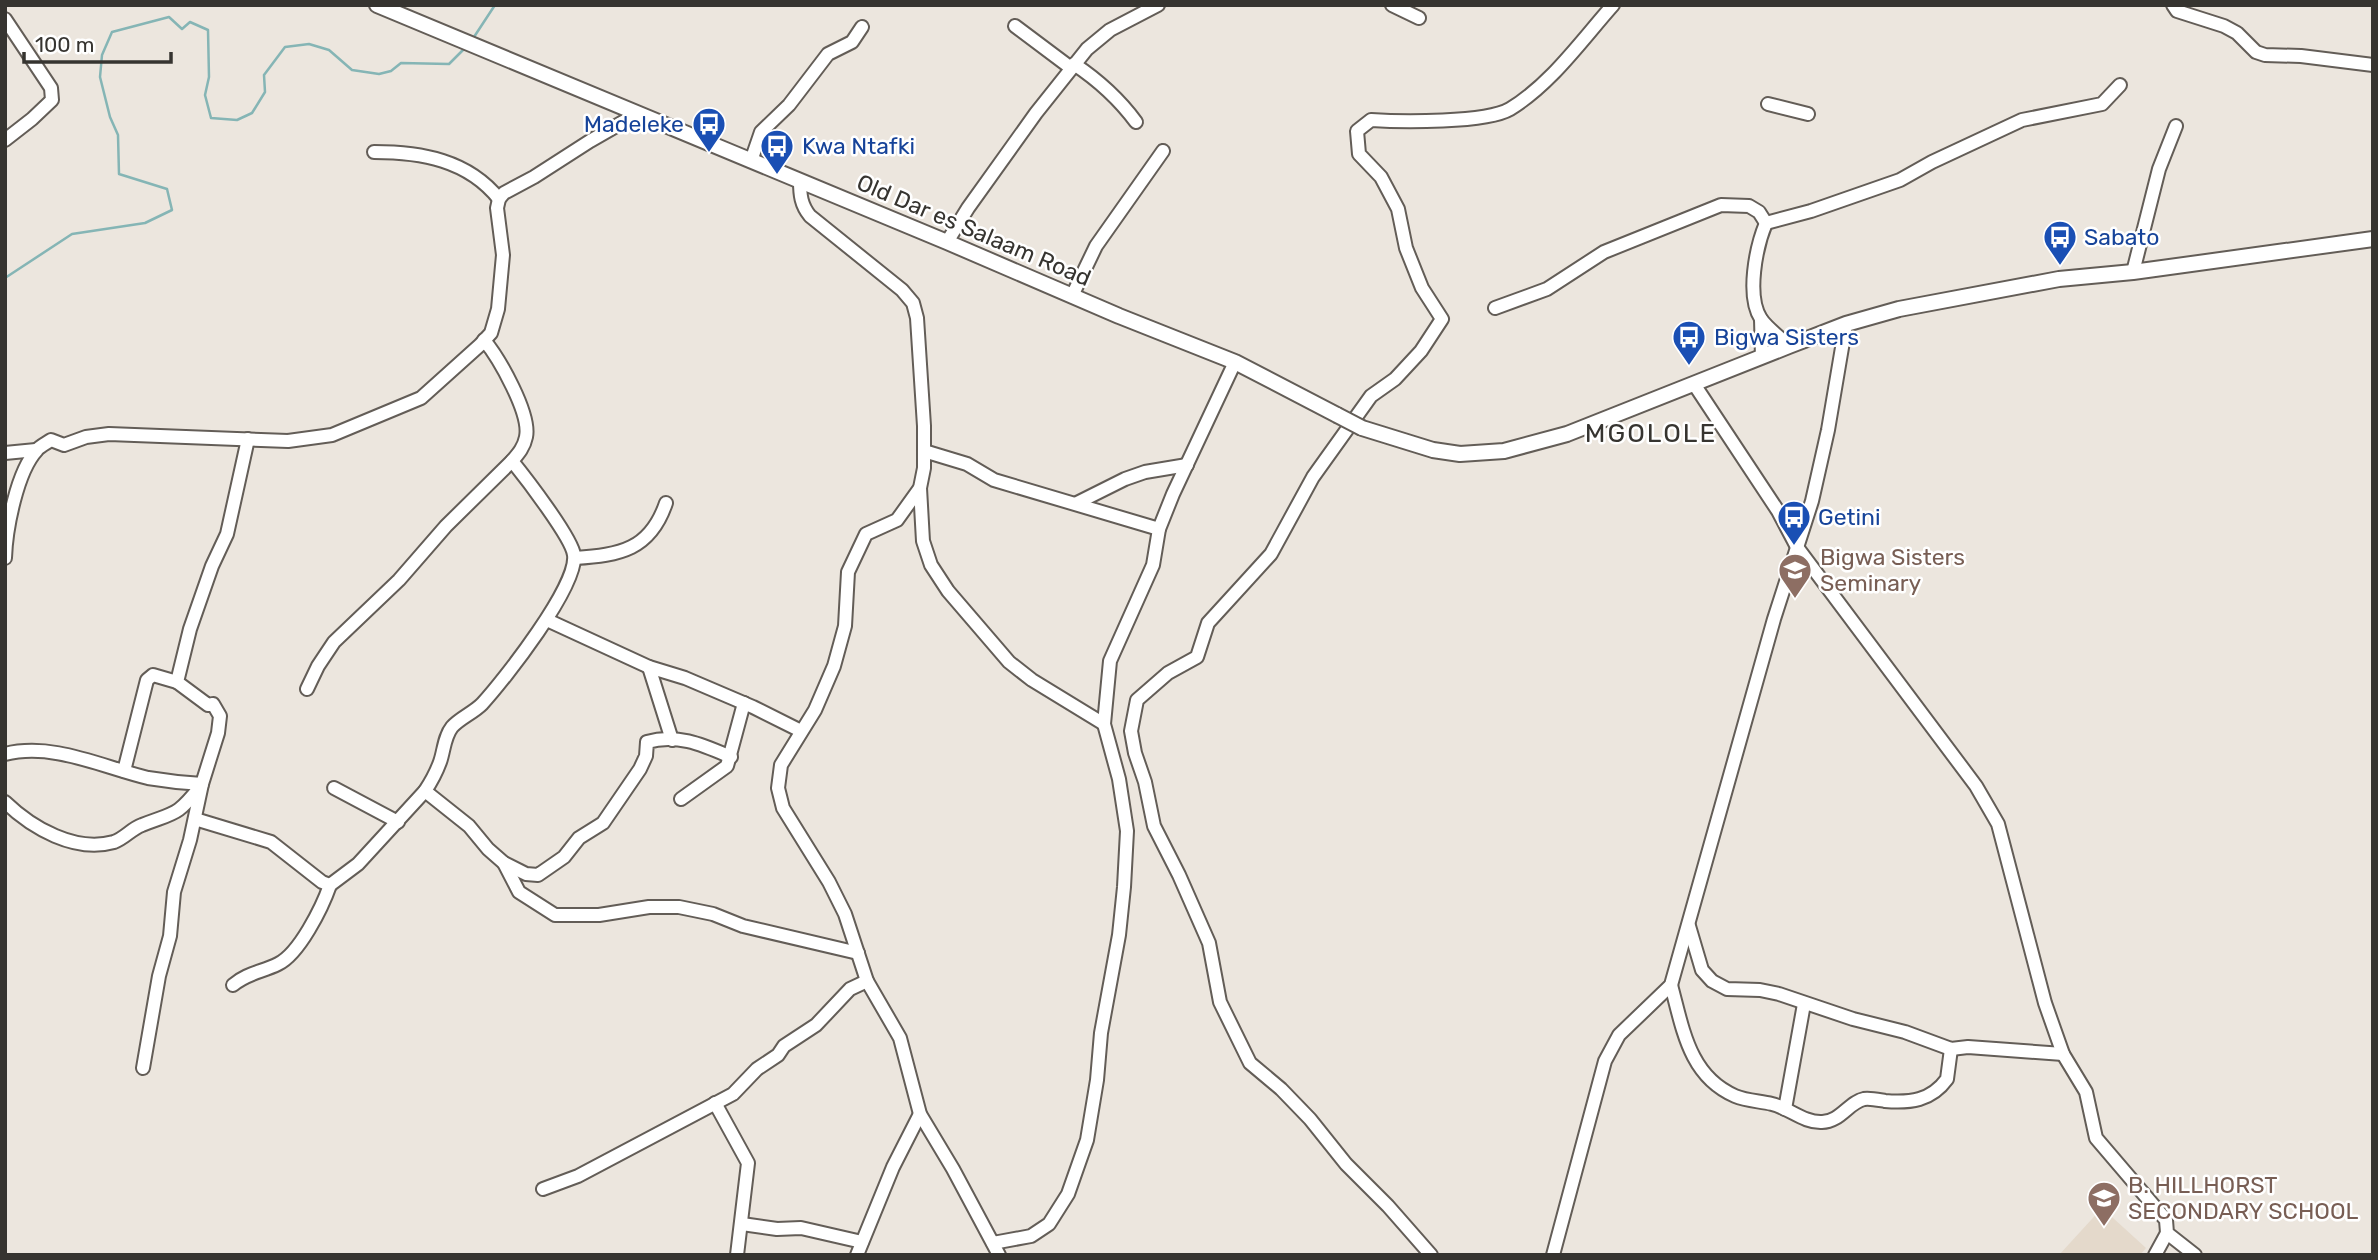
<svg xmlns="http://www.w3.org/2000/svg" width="2378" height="1260" font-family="Rubik,sans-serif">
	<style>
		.built { fill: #e4d9cb }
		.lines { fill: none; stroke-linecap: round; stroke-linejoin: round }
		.stream { stroke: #85b5b5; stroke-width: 2.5 }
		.minor-casing { stroke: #635d57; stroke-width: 16 }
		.tertiary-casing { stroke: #635d57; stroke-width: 18 }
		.minor { stroke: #fff; stroke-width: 12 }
		.tertiary { stroke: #fff; stroke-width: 14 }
		.tertiary-bridge-casing { stroke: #635d57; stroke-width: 18; stroke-linecap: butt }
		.tertiary-bridge { stroke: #fff; stroke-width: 14 }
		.labels { text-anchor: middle; stroke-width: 5; stroke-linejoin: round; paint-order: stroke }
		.transit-label { font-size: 23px; fill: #164399; stroke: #fff; text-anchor: start }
		.street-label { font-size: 23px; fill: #363430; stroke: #fff }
		.education-label { font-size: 23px; fill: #785e54; stroke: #fff; text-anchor: start }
		.quarter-label { font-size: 26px; letter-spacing: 2px; fill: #363430; stroke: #fff }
	</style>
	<rect width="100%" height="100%" fill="#ece6de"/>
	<!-- built -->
	<path class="built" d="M 2102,1208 L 2146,1248 L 2140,1255 L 2059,1255 Z"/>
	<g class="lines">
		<!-- stream -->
		<g class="stream">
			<path d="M 472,40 L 495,5"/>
			<path d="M 5,278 L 72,234 L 145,223 L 172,210 L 167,189 L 119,174 L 118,135 L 110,117 L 100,77 L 102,55 L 112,32 L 169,17 L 182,29 L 190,22 L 208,30 L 209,77 L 205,95 L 211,118 L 237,120 L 252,113 L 265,92 L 264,75 L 285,47 L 309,44 L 329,50 L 352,70 L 379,74 L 391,71 L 401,63 L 449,64 L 465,48"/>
		</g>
		<defs>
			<g id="minor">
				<path d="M 1392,5 L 1419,18"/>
				<path d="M 2173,5 L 2177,11 L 2224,26 L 2237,33 L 2256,52 L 2265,55 L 2301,56 L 2373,65"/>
				<path d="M 5,19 L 51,88 L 52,100 L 32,119 L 5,140"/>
				<path d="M 1015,26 L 1071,68"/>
				<path d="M 1074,64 C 1098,80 1119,99 1136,122"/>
				<path d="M 1768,104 L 1808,114"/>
				<path d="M 374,152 C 421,152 468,160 499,199"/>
				<path d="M 751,161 L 761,132 L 789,105 L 828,54 L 852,42 L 862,27"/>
				<path d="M 800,181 C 800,195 801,205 810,216 L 902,290 L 913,303 L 917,318 L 924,426 L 924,468 L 920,488 L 897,520 L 866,534 L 848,572 L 845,626 L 834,666 L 815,710 L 781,765 L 778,788 L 783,808 L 829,882 L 845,914 L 867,981 L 900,1038 L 920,1114 L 953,1169 L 999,1255"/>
				<path d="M 1766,223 L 1811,211 L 1900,180 L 1932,162 L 2022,120 L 2102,104 L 2120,85"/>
				<path d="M 1766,223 C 1756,247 1746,296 1761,319 C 1768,329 1780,337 1789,346"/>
				<path d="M 947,242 L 968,208 L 1036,113 L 1087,49 L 1110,30 L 1158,5"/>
				<path d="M 2133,272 L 2159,169 L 2176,126"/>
				<path d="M 1072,296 L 1096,246 L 1163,151"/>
				<path d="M 1495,308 L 1547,289 L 1604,252 L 1721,205 L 1749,206 L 1759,212 L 1766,223"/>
				<path d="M 1761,319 L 1762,357"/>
				<path d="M 1694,384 L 1778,511 L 1797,547 L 1976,786 L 1998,824 L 2045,1003 L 2063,1054 L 2086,1092 L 2096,1138 L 2166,1220 L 2167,1233 L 2195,1255"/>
				<path d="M 924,451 L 967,464 L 994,480 L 1159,529"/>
				<path d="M 5,453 L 36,450"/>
				<path d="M 920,488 L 923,541 L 931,565 L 948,591 L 1009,662 L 1032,680 L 1104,724"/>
				<path d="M 1077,503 L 1125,479 L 1145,472 L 1187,465"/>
				<path d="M 5,558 C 6,529 17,471 37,450 C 40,446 47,443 51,440 L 64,445 L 86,437 L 109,434 L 288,441 L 332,435 L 421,398 L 480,345 L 491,333 L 498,309 L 503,255 L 497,208 L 499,199 L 504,193 L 534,177 L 590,141 L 637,114"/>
				<path d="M 575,558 C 620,555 650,550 666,503"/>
				<path d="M 547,620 L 649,667 L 685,678 L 753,707 L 801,731"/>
				<path d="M 649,667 L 672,740"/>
				<path d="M 307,689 L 318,666 L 334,642 L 399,580 L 446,526 L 512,461"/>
				<path d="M 5,754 C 53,742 102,767 148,778 C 166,781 184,783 202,784"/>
				<path d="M 124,771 L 147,680 L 153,675 L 177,682"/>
				<path d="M 334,788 L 398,822"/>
				<path d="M 425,791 L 469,826 L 488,849 L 504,863 L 526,874 L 538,875 L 564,857 L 579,838 L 603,823 L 640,769 L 646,756 L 647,742 C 677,733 703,745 731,757"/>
				<path d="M 681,799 L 727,766 L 744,703"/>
				<path d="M 5,802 C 32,828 75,853 114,842 C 125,838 131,829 142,825 C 175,812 176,817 200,787"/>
				<path d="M 195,819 L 271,842 L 322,882 L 330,885 L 358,864 L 425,791 C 431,782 436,773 440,762 C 444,751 444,737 452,727 C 460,718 473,713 482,704 C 504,680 578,586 574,555 C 572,538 525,477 512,461 C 519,453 524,447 526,437 C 531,414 499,358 484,340"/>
				<path d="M 504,863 L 519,892 L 555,915 L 599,915 L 649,907 L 679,907 L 713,914 L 743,926 L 858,953"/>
				<path d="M 1689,926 L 1702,970 L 1712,981 L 1727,989 L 1760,990 L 1779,994 L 1853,1019 L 1905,1032 L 1951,1049 L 1968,1047 L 2063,1054"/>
				<path d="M 233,985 C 247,973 262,972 278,964 C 299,954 322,908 330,885"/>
				<path d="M 1671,985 C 1683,1029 1689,1076 1735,1096 C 1747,1101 1760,1101 1772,1104 C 1789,1108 1804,1123 1822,1122 C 1840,1122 1849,1102 1864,1099 C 1870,1098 1879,1100 1885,1101 C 1910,1103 1931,1101 1947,1079 L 1951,1049"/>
				<path d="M 143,1068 L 159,976 L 170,936 L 174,892 L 190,840 L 202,784 L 218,733 L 220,716 L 213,704 L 208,705 L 177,682 L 190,629 L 212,566 L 227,534 L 248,439"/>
				<path d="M 715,1103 L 748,1163 L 737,1255"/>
				<path d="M 1785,1109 L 1804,1004"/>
				<path d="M 543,1189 L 578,1176 L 733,1094 L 757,1069 L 778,1055 L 784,1046 L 816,1025 L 850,989 L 867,981"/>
				<path d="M 742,1224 L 777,1229 L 801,1228 L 862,1242"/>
				<path d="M 993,1243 L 1031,1236 L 1049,1224 L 1068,1194 L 1087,1140 L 1097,1080 L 1101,1033 L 1119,935 L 1124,887 L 1127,831 L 1119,779 L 1104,724 L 1110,661 L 1153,565 L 1159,529 L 1173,494 L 1235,362"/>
				<path d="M 857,1255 L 893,1167 L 920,1114"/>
				<path d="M 1431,1255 L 1388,1206 L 1346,1164 L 1310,1119 L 1281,1089 L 1250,1063 L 1220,1002 L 1209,943 L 1179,875 L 1154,826 L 1145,782 L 1135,753 L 1131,731 L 1137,700 L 1168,673 L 1197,657 L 1208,623 L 1271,554 L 1313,477 L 1371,396 L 1395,379 L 1421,351 L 1442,319 L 1422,288 L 1406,248 L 1398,209 L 1381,177 L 1359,154 L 1357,131 L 1371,120 C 1401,122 1486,123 1510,109 C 1551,84 1581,41 1613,5"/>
				<path d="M 1553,1255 L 1605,1061 L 1619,1035 L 1671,985 L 1774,619 L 1812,501 L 1828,430 L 1846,324"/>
				<path d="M 2155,1255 L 2167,1233"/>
			</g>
			<g id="tertiary">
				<path d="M 377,5 L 947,242 L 1119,316 L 1235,362 L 1337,415"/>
				<path d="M 1362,428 L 1433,450 L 1460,454 L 1504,451 L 1567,434 L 1789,346 L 1846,324 L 1899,309 L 2059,279 L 2133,272 L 2373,239"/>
			</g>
		</defs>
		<!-- minor casing -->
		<use href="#minor" class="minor-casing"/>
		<!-- tertiary casing -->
		<use href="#tertiary" class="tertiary-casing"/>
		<!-- minor -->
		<use href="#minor" class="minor"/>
		<!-- tertiary -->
		<use href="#tertiary" class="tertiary"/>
		<defs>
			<path id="tertiary-bridge" d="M 1337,415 L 1362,428"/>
		</defs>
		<!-- tertiary-bridge casing -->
		<use href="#tertiary-bridge" class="tertiary-bridge-casing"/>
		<!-- tertiary-bridge -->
		<use href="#tertiary-bridge" class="tertiary-bridge"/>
	</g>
	<!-- icons -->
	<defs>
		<symbol id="bus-pin" viewBox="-11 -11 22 30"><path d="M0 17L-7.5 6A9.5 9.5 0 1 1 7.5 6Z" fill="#1a4fb4" stroke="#fff"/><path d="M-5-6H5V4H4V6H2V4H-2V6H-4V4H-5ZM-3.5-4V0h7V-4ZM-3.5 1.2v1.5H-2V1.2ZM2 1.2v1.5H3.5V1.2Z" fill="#fff"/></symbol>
		<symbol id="school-pin" viewBox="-11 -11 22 30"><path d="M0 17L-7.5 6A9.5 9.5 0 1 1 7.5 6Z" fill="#8d6e63" stroke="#fff"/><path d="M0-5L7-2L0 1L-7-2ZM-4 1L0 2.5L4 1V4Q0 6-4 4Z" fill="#fff"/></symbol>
	</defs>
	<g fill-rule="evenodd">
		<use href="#bus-pin" x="690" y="105" width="38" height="52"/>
		<use href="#bus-pin" x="758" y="127" width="38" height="52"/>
		<use href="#bus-pin" x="2041" y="218" width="38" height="52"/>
		<use href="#bus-pin" x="1670" y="318" width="38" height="52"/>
		<use href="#bus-pin" x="1775" y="498" width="38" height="52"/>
		<use href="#school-pin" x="1776" y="551" width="38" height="52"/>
		<use href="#school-pin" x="2085" y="1179" width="38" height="52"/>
	</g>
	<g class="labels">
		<!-- transit labels -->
		<g class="transit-label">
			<text x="684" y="132" text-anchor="end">Madeleke</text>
			<text x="802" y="154">Kwa Ntafki</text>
			<text x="2084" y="245">Sabato</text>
			<text x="1714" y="345">Bigwa Sisters</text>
			<text x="1818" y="525">Getini</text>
		</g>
		<!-- street labels -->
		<g class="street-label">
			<text transform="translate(974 230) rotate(23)" y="8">Old Dar es Salaam Road</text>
		</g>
		<!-- education labels -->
		<g class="education-label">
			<text x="1820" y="565">Bigwa Sisters<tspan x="1820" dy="26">Seminary</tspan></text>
			<text x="2128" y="1193">B. HILLHORST<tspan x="2128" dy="26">SECONDARY SCHOOL</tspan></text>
		</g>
		<!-- quarter labels -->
		<g class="quarter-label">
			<text x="1651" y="442">MGOLOLE</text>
		</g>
	</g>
	<!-- border -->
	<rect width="2378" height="1260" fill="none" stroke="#363430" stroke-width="14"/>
	<!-- scale -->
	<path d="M24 52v10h147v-10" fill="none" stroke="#363430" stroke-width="3.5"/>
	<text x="35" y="52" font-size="21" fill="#363430" stroke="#ffffff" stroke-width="5" paint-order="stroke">100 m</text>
</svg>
